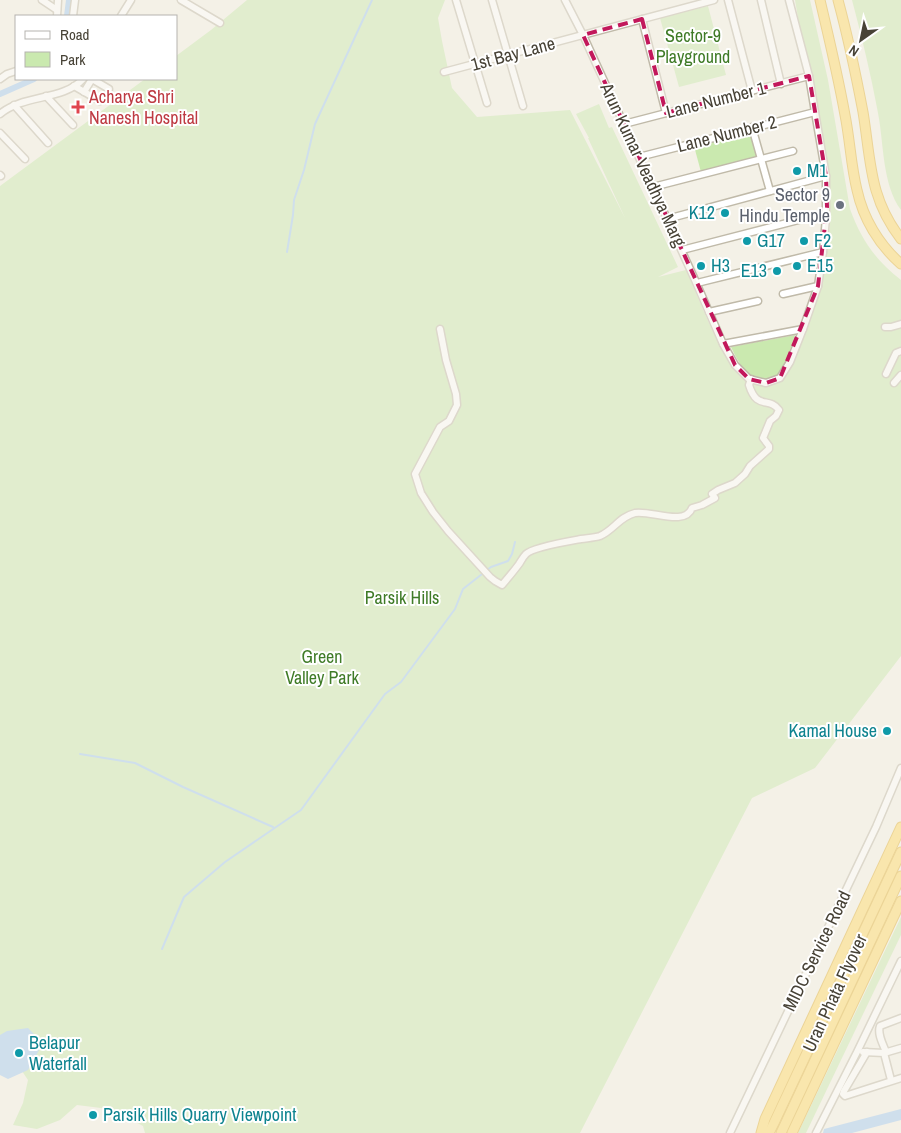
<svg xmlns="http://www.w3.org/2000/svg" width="901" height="1133" font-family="'Archivo Narrow',sans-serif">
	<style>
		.green { fill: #cae9af }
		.water { fill: #a2caf2 }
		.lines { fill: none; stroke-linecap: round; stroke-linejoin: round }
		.stream { stroke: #a2caf2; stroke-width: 2 }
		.canal { stroke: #a2caf2; stroke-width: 6 }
		.minor-casing { stroke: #c0baa9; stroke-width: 9 }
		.highway-casing { stroke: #e1b134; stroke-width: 11 }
		.minor { stroke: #fff; stroke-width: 6 }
		.highway { stroke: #ffda67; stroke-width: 9 }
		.marked { fill: none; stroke: #c2185b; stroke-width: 4; stroke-dasharray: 10 6; stroke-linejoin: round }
		.health-dot { fill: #e0444e; stroke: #fff; stroke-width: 2 }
		.culture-dot { fill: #0f9aa8; stroke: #fff; stroke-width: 2 }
		.worship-dot { fill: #6b7280; stroke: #fff; stroke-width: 2 }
		.labels { text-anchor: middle; stroke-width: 4; stroke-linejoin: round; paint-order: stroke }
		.park-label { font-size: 18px; fill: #3f7b27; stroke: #fff }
		.street-label { font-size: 18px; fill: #474236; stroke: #fff }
		.health-label { font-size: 18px; fill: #be3a42; stroke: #fff; text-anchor: start }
		.culture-label { font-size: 18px; fill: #0d838f; stroke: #fff; text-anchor: start }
		.worship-label { font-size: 18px; fill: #5b616d; stroke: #fff; text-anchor: end }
	</style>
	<rect width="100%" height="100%" fill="#f4f1e7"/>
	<!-- green -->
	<g class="green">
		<path d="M 247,0 L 445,0 L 438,18 L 442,41 L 452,88 L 477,117 L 570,110 L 625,218 L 588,138 L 589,138 L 576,114 L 599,104 L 609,128 L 612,127 L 678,267 L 658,277 L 686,270 C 698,295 725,371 749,382 C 753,384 759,385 764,386 L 771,378 C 749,383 739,364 731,347 L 795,335 L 789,354 L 806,327 L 821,287 L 827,252 L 831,214 L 795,0 L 810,0 L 828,80 L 850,209 C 861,239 875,260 901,280 L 901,656 L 815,768 L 752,798 L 580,1133 L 145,1133 L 143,1126 L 122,1115 L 101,1108 L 77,1105 L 60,1120 L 37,1129 L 13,1125 L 23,1103 L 28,1080 L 16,1062 L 0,1042 L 0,186 L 145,79 L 176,79 L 176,56 L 211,30 Z"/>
		<path d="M 852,0 L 901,0 L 901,210 C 882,184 884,144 878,113 C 871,75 862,38 852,0 Z"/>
		<path d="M 708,6 L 726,75 L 679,87 L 660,18 Z"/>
		<path d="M 751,132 L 757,158 L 701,172 L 694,146 Z"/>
		<path d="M 901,917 L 901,935 L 806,1133 L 798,1133 Z"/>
	</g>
	<!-- water -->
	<g class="water">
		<path d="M 28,1028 L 43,1043 L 28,1070 L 8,1079 L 0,1075 L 0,1035 L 7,1031 Z"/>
		<path d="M 901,1109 L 901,1120 L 852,1133 L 823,1133 L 824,1129 Z"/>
	</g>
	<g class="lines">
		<!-- stream -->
		<g class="stream">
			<path d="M 287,252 L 293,215 L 294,200 L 304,170 L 315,124 L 372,0"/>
			<path d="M 80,754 L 135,763 L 183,787 L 273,827"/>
			<path d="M 162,949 L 184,897 L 225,862 L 301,810 L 385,694 L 401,682 L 455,609 L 463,589 L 491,567 L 508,561 L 512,554 L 515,542"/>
		</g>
		<!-- canal -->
		<g class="canal">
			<path d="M 67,16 L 69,0"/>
			<path d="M 0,94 L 34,79"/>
		</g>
		<defs>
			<g id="minor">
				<path d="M 42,0 L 57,10"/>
				<path d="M 181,0 L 220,23"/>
				<path d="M 456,0 L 487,103"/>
				<path d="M 492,0 L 523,106"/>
				<path d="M 565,0 L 583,35 L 695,280 L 723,344 L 735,365 L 749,379 L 766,383 L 780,378 L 790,362 L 803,329 L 818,286 L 823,252 L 826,218 L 826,176 L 815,112 L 809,76 L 789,0"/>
				<path d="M 728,0 L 752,91"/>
				<path d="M 761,0 L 781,84"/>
				<path d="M 57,16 L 58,0"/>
				<path d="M 73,16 L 75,0"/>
				<path d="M 121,16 L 131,0"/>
				<path d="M 642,19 L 666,113"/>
				<path d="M 444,72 L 714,0"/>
				<path d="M 0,79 L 7,74 L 16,71"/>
				<path d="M 74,86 L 100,101 C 105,99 109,95 109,89 L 92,79"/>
				<path d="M 84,92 L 92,79"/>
				<path d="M 46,96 L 73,125"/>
				<path d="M 14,105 L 48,143"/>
				<path d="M 0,114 C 24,94 63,101 83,79"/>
				<path d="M 624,124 L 809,76"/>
				<path d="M 752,127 L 770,191"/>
				<path d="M 0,133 L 25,159"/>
				<path d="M 639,157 L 815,112"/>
				<path d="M 0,175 L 1,176"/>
				<path d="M 653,187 L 793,151"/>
				<path d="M 667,219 L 826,176"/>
				<path d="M 682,250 L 814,216"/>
				<path d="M 697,283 L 823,252"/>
				<path d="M 783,294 L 818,286"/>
				<path d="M 709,312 L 758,301"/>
				<path d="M 885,327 L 891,327 L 901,324"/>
				<path d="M 440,329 L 446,360 L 456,394 L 457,405 L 449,421 L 440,427 L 415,474 L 421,493 L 433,512 L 448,531 L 490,577 L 495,581 L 502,585 C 508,578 514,571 519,564 C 521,561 523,557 526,554 C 533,547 570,541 581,539 C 587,538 594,538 600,536 C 614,530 619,517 635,513 C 651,510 685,527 692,508 L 702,505 L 715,498 L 712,494 L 718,490 L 735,483 L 745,474 L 750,466 L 769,449 L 769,446 L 763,438 L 770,421 L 776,416 L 779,410 C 769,396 757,411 749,385 L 751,379"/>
				<path d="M 723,344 L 803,329"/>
				<path d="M 886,374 L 896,353 L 901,351"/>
				<path d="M 894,383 L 901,375"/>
				<path d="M 863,1052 L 884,1053 L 891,1080"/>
				<path d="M 867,1052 L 844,1091 L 843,1094 L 845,1096 L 901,1078"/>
				<path d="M 886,1052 C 883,1044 877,1034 880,1026 L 901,1018"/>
				<path d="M 884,1053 L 901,1048"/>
				<path d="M 730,1133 L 876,827 L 901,768"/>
				<path d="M 816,1133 L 857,1052 L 901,961"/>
			</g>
			<g id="highway">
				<path d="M 820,0 C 829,38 838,76 845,115 C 850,140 851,166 857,190 C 863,218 879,245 901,264"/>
				<path d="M 838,0 C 848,37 856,75 863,112 C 871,161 869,198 901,239"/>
				<path d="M 761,1133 L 765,1119 L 901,827"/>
				<path d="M 769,1133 L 774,1123 L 901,852"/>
				<path d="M 781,1133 L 901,876"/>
				<path d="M 792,1133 L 901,901"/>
			</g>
		</defs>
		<!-- minor casing -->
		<use href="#minor" class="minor-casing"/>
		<!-- highway casing -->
		<use href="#highway" class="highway-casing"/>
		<!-- minor -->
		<use href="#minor" class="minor"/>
		<!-- highway -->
		<use href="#highway" class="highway"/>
	</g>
	<!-- marked area -->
	<path d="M0 0H901V1133H0ZM 642,19 L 666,113 L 809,76 L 826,176 L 827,207 L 818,286 L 780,378 L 766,383 L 749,379 L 735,365 L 583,35 Z" fill="#f4f1e7" fill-opacity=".55" fill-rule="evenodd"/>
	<path class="marked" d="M 642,19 L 666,113 L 809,76 L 826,176 L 827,207 L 818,286 L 780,378 L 766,383 L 749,379 L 735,365 L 583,35 Z"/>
	<!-- markers -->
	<path class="health-dot" d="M75.5 99.5h5v5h5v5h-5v5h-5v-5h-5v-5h5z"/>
	<g class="culture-dot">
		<circle cx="797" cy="171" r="5"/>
		<circle cx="725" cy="213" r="5"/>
		<circle cx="747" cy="241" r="5"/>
		<circle cx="804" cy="241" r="5"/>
		<circle cx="701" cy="266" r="5"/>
		<circle cx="797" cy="266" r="5"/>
		<circle cx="777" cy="271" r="5"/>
		<circle cx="887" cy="731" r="5"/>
		<circle cx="19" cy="1053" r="5"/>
		<circle cx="93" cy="1115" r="5"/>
	</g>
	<circle class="worship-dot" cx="840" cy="205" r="5"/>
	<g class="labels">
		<!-- park labels -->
		<g class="park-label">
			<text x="693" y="42">Sector-9<tspan x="693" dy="21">Playground</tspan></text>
			<text x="402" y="604">Parsik Hills</text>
			<text x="322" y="663">Green<tspan x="322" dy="21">Valley Park</tspan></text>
		</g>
		<!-- street labels -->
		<g class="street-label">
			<text transform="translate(513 54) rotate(-15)" y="6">1st Bay Lane</text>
			<text transform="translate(716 100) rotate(-14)" y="6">Lane Number 1</text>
			<text transform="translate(727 134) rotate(-14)" y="6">Lane Number 2</text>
			<text transform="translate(643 165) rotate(65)" y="6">Arun Kumar Veadhya Marg</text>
			<text transform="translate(817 951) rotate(-64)" y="6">MIDC Service Road</text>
			<text transform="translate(835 993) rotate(-65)" y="6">Uran Phata Flyover</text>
		</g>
		<!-- health labels -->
		<g class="health-label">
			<text x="89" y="103">Acharya Shri<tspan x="89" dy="21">Nanesh Hospital</tspan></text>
		</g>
		<!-- culture labels -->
		<g class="culture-label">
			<text x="807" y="177">M1</text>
			<text x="715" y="219" text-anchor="end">K12</text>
			<text x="757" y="247">G17</text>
			<text x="814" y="247">F2</text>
			<text x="711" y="272">H3</text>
			<text x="807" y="272">E15</text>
			<text x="767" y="277" text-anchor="end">E13</text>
			<text x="877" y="737" text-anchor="end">Kamal House</text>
			<text x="29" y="1049">Belapur<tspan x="29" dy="21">Waterfall</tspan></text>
			<text x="103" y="1121">Parsik Hills Quarry Viewpoint</text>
		</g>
		<!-- worship labels -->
		<g class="worship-label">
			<text x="830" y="201">Sector 9<tspan x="830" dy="21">Hindu Temple</tspan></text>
		</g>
	</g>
	<!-- legend -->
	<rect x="15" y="15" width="162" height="65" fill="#ffffff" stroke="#b5b3af"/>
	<rect x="25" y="31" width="25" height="8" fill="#ffffff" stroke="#b5b3af"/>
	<text x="60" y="40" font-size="15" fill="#474236">Road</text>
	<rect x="25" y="52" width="25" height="15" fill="#cae9af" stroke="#b5b3af"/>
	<text x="60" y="65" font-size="15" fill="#474236">Park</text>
	<!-- north arrow -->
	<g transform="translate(861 40) rotate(213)" stroke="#ffffff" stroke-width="4" paint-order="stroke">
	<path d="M0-4L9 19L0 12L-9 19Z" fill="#474236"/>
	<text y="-8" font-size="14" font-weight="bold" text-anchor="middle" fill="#474236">N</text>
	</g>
</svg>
